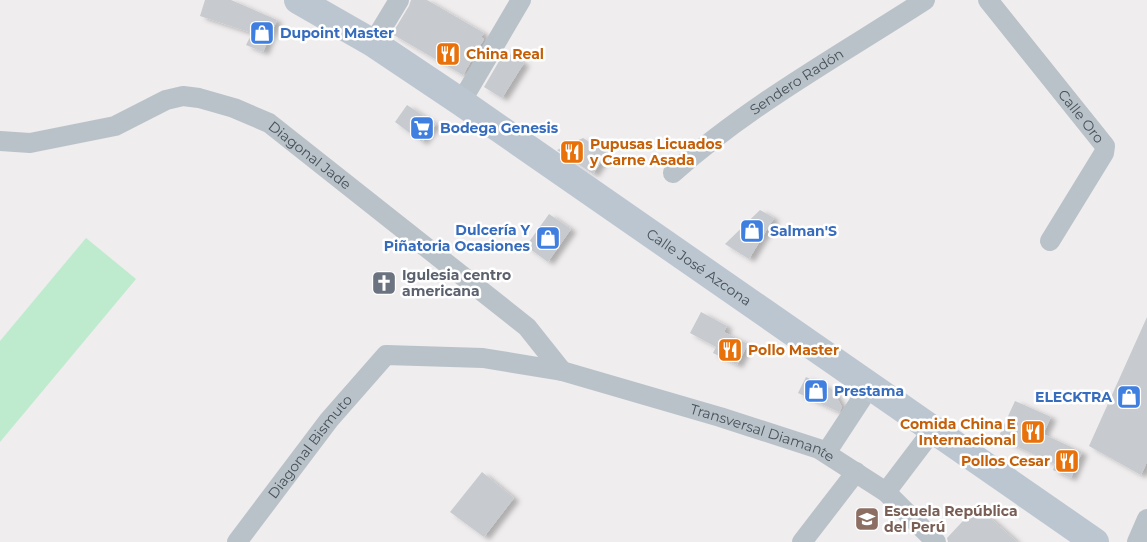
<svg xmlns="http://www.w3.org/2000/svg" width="1147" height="542" font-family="Montserrat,sans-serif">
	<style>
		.green { fill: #beebcd }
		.building { fill: #c7cacf; filter: url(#shadow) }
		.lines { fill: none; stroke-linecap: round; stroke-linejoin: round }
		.street { stroke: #b9c2c9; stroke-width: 20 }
		.secondary { stroke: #bcc6d0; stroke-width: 28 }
		.labels { text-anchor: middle; stroke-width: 5; stroke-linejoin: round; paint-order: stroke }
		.shop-label { font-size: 14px; font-weight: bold; fill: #366cbe; stroke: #fff; text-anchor: start }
		.food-label { font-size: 14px; font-weight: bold; fill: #c56008; stroke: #fff; text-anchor: start }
		.street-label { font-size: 14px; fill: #475159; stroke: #fff }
		.worship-label { font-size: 14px; font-weight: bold; fill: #5b616d; stroke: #fff; text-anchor: start }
		.education-label { font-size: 14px; font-weight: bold; fill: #785e54; stroke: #fff; text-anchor: start }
	</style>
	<defs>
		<filter id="shadow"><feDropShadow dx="5.5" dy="3" stdDeviation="2.5" flood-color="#0004"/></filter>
	</defs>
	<rect width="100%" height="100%" fill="#efeded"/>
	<!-- green -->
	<path class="green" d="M 86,238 L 136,279 L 0,442 L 0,341 Z"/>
	<!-- building -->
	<g class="building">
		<path d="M 205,0 L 231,0 L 277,20 L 263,52 L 246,45 L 252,33 L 200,16 Z"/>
		<path d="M 411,0 L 427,0 L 484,33 L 481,37 L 484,39 L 463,75 L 392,34 L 409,6 Z"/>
		<path d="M 505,51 L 524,63 L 502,98 L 484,87 Z"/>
		<path d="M 407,105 L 436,124 L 422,142 L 395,122 Z"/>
		<path d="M 583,138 L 607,153 L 593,174 L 557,150 Z"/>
		<path d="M 760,210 L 774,218 L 749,259 L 725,244 Z"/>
		<path d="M 549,214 L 571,229 L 548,262 L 526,246 Z"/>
		<path d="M 701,312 L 727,326 L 724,332 L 748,344 L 737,365 L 713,353 L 718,343 L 716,347 L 690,333 Z"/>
		<path d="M 1147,317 L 1147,462 L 1141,475 L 1089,446 Z"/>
		<path d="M 806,377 L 832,389 L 842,407 L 839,412 L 798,393 Z"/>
		<path d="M 1015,401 L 1051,417 L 1043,434 L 1082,452 L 1071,478 L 1053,470 L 1055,464 L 998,438 Z"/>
		<path d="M 482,472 L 514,498 L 484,537 L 450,512 Z"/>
		<path d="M 977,506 L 988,516 L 1017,542 L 948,542 L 947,538 Z"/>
	</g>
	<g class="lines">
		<!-- street -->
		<g class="street">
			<path id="s1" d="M 988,0 L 1105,146 L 1104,153 L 1050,241"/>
			<path d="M 373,43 L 399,0"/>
			<path d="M 461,102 L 521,0"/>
			<path id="s2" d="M 0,141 L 30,143 L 115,126 L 166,100 L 183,96 L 199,98 L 234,108 L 269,123 L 527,327 L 562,371"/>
			<path id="s3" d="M 673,173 C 749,105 840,55 925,0"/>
			<path d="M 826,453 L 870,386"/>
			<path d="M 886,492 L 933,430"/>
			<path id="s4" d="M 237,542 L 329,420 L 386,355 L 483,358 L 562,371 L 720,417 L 819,449 L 886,492 L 936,542"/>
			<path d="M 802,542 L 856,472"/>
			<path d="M 1137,542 L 1147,519"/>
		</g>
		<!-- secondary -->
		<path class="secondary" id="s5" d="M 298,0 L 373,43 L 461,102 L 1095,542"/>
	</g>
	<!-- icons -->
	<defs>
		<symbol id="shop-square" viewBox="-11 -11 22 22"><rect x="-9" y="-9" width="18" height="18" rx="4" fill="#3f7fe0" stroke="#fff"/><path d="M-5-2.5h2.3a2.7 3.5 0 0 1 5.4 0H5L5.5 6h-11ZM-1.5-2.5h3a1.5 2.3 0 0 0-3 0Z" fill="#fff"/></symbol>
		<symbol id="restaurant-square" viewBox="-11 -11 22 22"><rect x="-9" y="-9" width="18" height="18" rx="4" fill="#e8710a" stroke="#fff"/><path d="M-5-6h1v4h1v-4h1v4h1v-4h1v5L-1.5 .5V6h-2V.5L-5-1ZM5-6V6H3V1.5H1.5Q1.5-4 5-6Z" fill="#fff"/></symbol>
		<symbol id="supermarket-square" viewBox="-11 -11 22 22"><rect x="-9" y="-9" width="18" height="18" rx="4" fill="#3f7fe0" stroke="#fff"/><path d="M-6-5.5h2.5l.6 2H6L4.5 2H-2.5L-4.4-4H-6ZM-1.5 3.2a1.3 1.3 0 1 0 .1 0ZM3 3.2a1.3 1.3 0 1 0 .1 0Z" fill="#fff"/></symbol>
		<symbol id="church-square" viewBox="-11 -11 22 22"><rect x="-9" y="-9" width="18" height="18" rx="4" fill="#6b7280" stroke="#fff"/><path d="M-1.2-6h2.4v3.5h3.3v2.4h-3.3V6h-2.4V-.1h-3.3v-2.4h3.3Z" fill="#fff"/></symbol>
		<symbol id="school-square" viewBox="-11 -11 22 22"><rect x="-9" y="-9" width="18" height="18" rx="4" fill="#8d6e63" stroke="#fff"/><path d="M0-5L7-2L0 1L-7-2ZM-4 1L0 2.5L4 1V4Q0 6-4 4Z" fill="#fff"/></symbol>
	</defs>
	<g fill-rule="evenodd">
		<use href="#shop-square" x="248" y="19" width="28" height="28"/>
		<use href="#restaurant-square" x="434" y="40" width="28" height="28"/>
		<use href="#supermarket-square" x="408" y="114" width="28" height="28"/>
		<use href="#restaurant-square" x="558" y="138" width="28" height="28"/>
		<use href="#shop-square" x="738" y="217" width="28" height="28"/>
		<use href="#shop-square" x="534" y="224" width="28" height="28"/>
		<use href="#church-square" x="370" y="269" width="28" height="28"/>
		<use href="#restaurant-square" x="716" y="336" width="28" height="28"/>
		<use href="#shop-square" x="802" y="377" width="28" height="28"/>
		<use href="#shop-square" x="1115" y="383" width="28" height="28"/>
		<use href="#restaurant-square" x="1019" y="418" width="28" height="28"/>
		<use href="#restaurant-square" x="1053" y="447" width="28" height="28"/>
		<use href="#school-square" x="853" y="505" width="28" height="28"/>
	</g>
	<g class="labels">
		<!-- shop labels -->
		<g class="shop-label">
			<text x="280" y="38">Dupoint Master</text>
			<text x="440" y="133">Bodega Genesis</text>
			<text x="530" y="235" text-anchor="end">Dulcería Y<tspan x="530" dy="16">Piñatoria Ocasiones</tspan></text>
			<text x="770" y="236">Salman'S</text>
			<text x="834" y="396">Prestama</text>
			<text x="1112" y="402" text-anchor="end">ELECKTRA</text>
		</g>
		<!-- food labels -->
		<g class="food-label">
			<text x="466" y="59">China Real</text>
			<text x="590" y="149">Pupusas Licuados<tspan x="590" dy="16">y Carne Asada</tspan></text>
			<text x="748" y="355">Pollo Master</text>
			<text x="1016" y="429" text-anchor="end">Comida China E<tspan x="1016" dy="16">Internacional</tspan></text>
			<text x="1050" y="466" text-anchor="end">Pollos Cesar</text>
		</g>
		<!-- street labels -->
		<g class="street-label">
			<text dy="5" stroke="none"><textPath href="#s3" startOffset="154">Sendero Radón</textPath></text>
			<text dy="5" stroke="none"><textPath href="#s1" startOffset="149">Calle Oro</textPath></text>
			<text dy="5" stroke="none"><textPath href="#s2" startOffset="334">Diagonal Jade</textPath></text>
			<text dy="5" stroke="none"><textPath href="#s5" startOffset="482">Calle José Azcona</textPath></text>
			<text dy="5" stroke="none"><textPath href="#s4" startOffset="626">Transversal Diamante</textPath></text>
			<text dy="5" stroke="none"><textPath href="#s4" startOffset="120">Diagonal Bismuto</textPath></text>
		</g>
		<!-- worship labels -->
		<g class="worship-label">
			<text x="402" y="280">Igulesia centro<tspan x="402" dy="16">americana</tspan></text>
		</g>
		<!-- education labels -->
		<g class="education-label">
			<text x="884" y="516">Escuela República<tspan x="884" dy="16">del Perú</tspan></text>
		</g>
	</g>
</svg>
